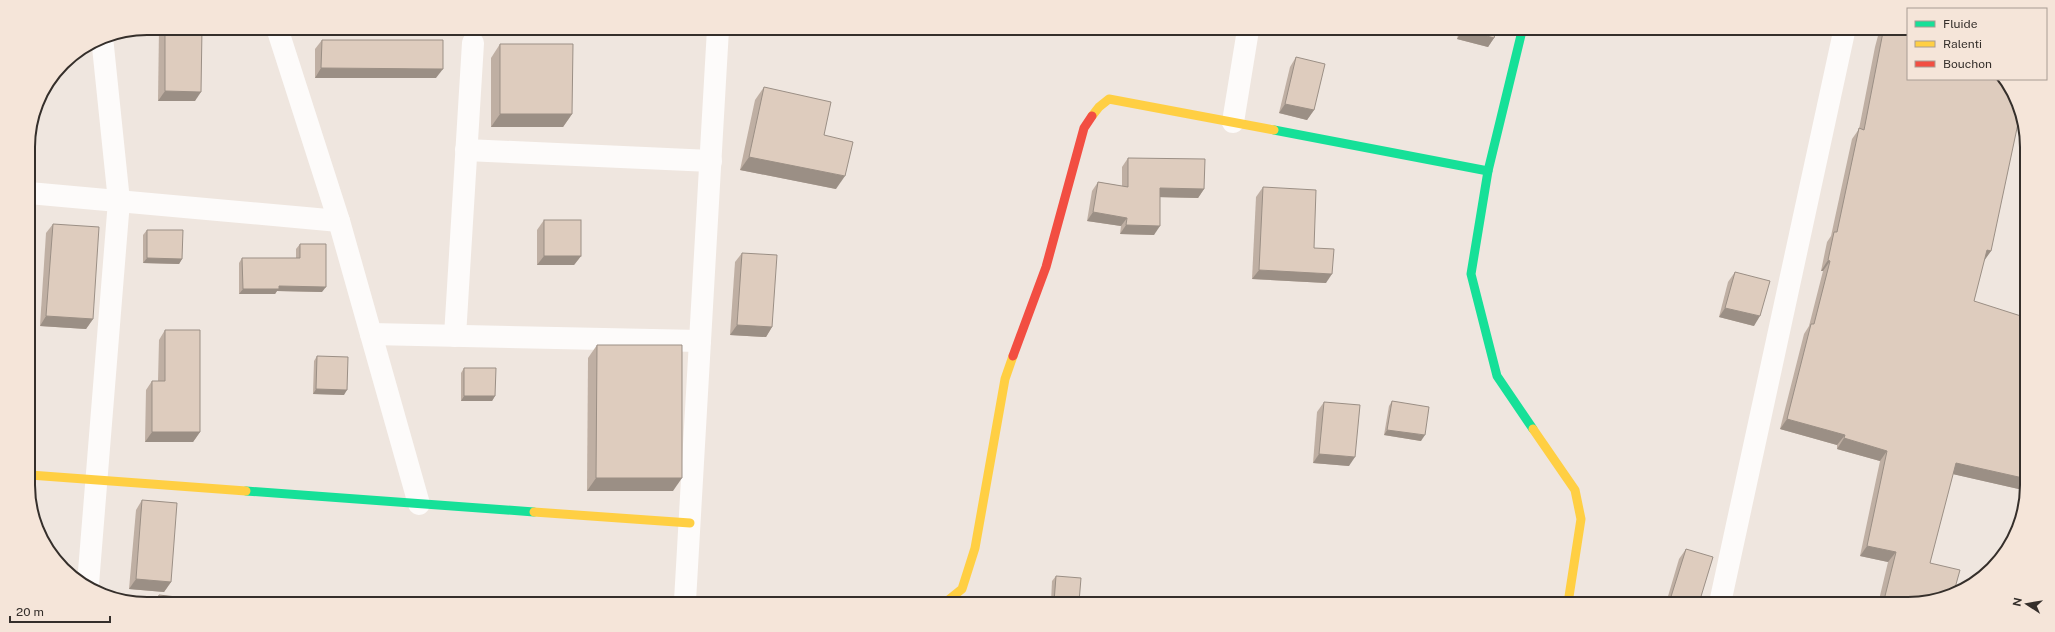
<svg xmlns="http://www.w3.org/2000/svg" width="2055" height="632" font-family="'Public Sans',sans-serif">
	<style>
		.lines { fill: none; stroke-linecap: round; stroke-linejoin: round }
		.street { stroke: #fdfbfa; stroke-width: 22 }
		.fast { stroke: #16e098; stroke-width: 9 }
		.slow { stroke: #ffcf43; stroke-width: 9 }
		.jam { stroke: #f24e42; stroke-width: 9 }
		.wall { fill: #bfafa3 }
		.shaded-wall { fill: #9b8f85 }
		.building { fill: #deccbe; stroke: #9b8f85 }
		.rim { fill: none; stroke: #352f2b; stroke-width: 2 }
	</style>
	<rect width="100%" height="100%" fill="#efe6df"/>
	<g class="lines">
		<!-- street -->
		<g class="street">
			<path d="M 277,28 L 339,221 L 419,504"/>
			<path d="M 1233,122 L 1248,30"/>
			<path d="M 466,150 L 711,161"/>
			<path d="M 29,193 L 339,221"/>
			<path d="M 371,334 L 700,341"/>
			<path d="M 455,336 L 473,43"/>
			<path d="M 88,584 L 119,201 L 102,37"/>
			<path d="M 685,601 L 718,29"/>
			<path d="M 1720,603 L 1844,32"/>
		</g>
		<!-- fast -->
		<g class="fast">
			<path d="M 1522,31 L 1488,171 L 1471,274 L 1497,376 L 1533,429"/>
			<path d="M 1274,130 L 1488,171"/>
			<path d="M 246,491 L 534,512"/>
		</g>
		<!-- slow -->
		<g class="slow">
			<path d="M 1092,116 L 1099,107 L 1109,99 L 1274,130"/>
			<path d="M 1533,429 L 1575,490 L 1581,519 L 1568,603"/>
			<path d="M 30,475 L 246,491"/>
			<path d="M 534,512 L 690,523"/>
			<path d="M 946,602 L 962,589 L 975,548 L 1005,379 L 1013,356"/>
		</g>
		<!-- jam -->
		<path class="jam" d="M 1013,356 L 1046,267 L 1084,128 L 1092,116"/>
	</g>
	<!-- wall -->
	<g class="wall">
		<path d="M 159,28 L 202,28 L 195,101 L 158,101 Z"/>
		<path d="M 1459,31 L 1496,31 L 1494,38 L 1488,47 L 1457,39 Z"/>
		<path d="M 1879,32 L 1908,32 L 1991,251 L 1984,260 L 1974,301 L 2023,490 L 1953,474 L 1915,604 L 1878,604 L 1888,562 L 1860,556 L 1880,461 L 1837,449 L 1837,445 L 1780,429 L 1804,334 L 1809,326 L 1823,271 L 1821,271 L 1827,242 L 1831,236 L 1852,139 L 1859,129 L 1875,47 Z"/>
		<path d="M 322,40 L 436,78 L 315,78 L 315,49 Z"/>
		<path d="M 500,44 L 572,114 L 563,127 L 491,127 L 491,58 Z"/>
		<path d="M 1296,57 L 1314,110 L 1307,120 L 1279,113 L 1290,67 Z"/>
		<path d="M 764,87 L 824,135 L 836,189 L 740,170 L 755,100 Z"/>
		<path d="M 1128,158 L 1204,189 L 1198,198 L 1160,197 L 1154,235 L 1120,234 L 1121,226 L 1087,221 L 1092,191 L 1098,182 L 1122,186 L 1122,167 Z"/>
		<path d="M 1263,187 L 1314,248 L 1326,283 L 1252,279 L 1256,197 Z"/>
		<path d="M 544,220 L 581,256 L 574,265 L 537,265 L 537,230 Z"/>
		<path d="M 53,224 L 93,319 L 86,329 L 40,326 L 46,233 Z"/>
		<path d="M 147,230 L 182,259 L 179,264 L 143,263 L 143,235 Z"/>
		<path d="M 300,244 L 322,292 L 277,291 L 275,294 L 239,294 L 239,263 L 242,258 L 296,258 L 296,249 Z"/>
		<path d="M 742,253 L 772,327 L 766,337 L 730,335 L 735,262 Z"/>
		<path d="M 1735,272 L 1754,326 L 1719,317 L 1728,282 Z"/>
		<path d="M 165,330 L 200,432 L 193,442 L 145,442 L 146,390 L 152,381 L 158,381 L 159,340 Z"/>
		<path d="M 597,345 L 673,491 L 587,491 L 588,358 Z"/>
		<path d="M 317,356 L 344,395 L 313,394 L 314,361 Z"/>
		<path d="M 464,368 L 495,396 L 492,401 L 461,401 L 461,373 Z"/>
		<path d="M 1392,401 L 1421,441 L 1384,435 L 1389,406 Z"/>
		<path d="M 1324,402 L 1349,466 L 1313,463 L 1317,412 Z"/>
		<path d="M 142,500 L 171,582 L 164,592 L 129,589 L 136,510 Z"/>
		<path d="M 1686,549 L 1699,603 L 1666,603 L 1679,559 Z"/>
		<path d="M 1056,576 L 1079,602 L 1051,602 L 1052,581 Z"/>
		<path d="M 159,595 L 203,600 L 155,600 Z"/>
	</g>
	<!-- shaded-wall -->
	<g class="shaded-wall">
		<path d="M 1462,31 L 1469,31 L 1494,38 L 1488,47 L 1457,39 Z"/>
		<path d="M 321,68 L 443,69 L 436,78 L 315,78 Z"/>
		<path d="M 165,91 L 201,92 L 195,101 L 158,101 Z"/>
		<path d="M 1285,104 L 1314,110 L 1307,120 L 1279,113 Z"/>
		<path d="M 500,114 L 572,114 L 563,127 L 491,127 Z"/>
		<path d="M 749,157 L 845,176 L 836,189 L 740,170 Z"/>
		<path d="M 1160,188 L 1204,189 L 1198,198 L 1154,197 Z"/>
		<path d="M 1093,212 L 1127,218 L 1121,226 L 1087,221 Z"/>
		<path d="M 1126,225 L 1160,226 L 1154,235 L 1120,234 Z"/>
		<path d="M 1987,250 L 1991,251 L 1984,261 Z"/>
		<path d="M 544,256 L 581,256 L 574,265 L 537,265 Z"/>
		<path d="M 147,258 L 182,259 L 179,264 L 143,263 Z"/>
		<path d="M 1828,260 L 1830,261 L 1823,271 L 1821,271 Z"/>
		<path d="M 1259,270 L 1332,274 L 1326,283 L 1252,279 Z"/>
		<path d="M 279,286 L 326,287 L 322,292 L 277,291 L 275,294 L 239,294 L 243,289 Z"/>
		<path d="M 1725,308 L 1760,316 L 1754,326 L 1719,317 Z"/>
		<path d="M 46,316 L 93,319 L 86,329 L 40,326 Z"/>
		<path d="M 737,325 L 772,327 L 766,337 L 730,335 Z"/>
		<path d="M 316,389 L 347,390 L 344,395 L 313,394 Z"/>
		<path d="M 464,396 L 495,396 L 492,401 L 461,401 Z"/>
		<path d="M 1787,419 L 1845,435 L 1837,445 L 1780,429 Z"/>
		<path d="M 1387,430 L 1425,435 L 1421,441 L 1384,435 Z"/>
		<path d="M 152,432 L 200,432 L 193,442 L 145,442 Z"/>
		<path d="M 1844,438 L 1887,451 L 1880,461 L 1837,449 Z"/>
		<path d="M 1319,454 L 1355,457 L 1349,466 L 1313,463 Z"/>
		<path d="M 1956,463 L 2023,478 L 2023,490 L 1948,473 Z"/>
		<path d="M 596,478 L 682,478 L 673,491 L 587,491 Z"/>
		<path d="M 1867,546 L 1896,552 L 1888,562 L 1860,556 Z"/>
		<path d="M 136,579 L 171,582 L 164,592 L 129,589 Z"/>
	</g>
	<!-- building -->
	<g class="building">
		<path d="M 165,28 L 202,28 L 201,92 L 165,91 Z"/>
		<path d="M 1469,31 L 1496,31 L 1494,38 Z"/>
		<path d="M 1883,32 L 1908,32 L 1908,79 L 2002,79 L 2020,114 L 1991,251 L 1987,250 L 1974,301 L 2024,317 L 2023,478 L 1956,463 L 1930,563 L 1960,570 L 1953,595 L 1915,604 L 1883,604 L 1896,552 L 1867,546 L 1887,451 L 1844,438 L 1845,435 L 1787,419 L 1811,324 L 1814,324 L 1830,261 L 1828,260 L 1834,232 L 1837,232 L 1859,128 L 1864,130 Z"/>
		<path d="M 322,40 L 443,40 L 443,69 L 321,68 Z"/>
		<path d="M 500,44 L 573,44 L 572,114 L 500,114 Z"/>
		<path d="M 1296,57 L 1325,64 L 1314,110 L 1285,104 Z"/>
		<path d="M 764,87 L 831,102 L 824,135 L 853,142 L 845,176 L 749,157 Z"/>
		<path d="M 1128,158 L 1205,159 L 1204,189 L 1160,188 L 1160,226 L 1126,225 L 1127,218 L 1093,212 L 1098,182 L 1128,187 Z"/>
		<path d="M 1263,187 L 1316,190 L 1314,248 L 1334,249 L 1332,274 L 1259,270 Z"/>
		<rect x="544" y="220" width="37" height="36"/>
		<path d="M 53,224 L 99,227 L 93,319 L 46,316 Z"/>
		<path d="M 147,230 L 183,230 L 182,259 L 147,258 Z"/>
		<path d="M 300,244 L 326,244 L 326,287 L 279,286 L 279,289 L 243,289 L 242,258 L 300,258 Z"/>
		<path d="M 742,253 L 777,255 L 772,327 L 737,325 Z"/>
		<path d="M 1735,272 L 1770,281 L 1760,316 L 1725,308 Z"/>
		<path d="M 165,330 L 200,330 L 200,432 L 152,432 L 152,381 L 165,381 Z"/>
		<path d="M 597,345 L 682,345 L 682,478 L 596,478 Z"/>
		<path d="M 317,356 L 348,357 L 347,390 L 316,389 Z"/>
		<path d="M 464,368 L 496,368 L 495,396 L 464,396 Z"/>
		<path d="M 1392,401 L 1429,407 L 1425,435 L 1387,430 Z"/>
		<path d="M 1324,402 L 1360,405 L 1355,457 L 1319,454 Z"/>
		<path d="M 142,500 L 177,503 L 171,582 L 136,579 Z"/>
		<path d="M 1686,549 L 1713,557 L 1699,603 L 1669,603 Z"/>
		<path d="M 1056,576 L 1081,578 L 1079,602 L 1054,602 Z"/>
		<path d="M 159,595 L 203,600 L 158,600 Z"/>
	</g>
	<!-- crop -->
	<path d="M0 0H2055V632H0ZM147 35H1908A112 112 0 0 1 2020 147V485A112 112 0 0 1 1908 597H147A112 112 0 0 1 35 485V147A112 112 0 0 1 147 35Z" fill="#f5e5d9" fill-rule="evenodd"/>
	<path class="rim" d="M147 35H1908A112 112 0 0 1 2020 147V485A112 112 0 0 1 1908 597H147A112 112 0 0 1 35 485V147A112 112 0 0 1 147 35Z"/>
	<!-- legend -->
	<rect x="1907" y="8" width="140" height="72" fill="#f5e5d9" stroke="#a89c93"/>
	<rect x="1915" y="21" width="20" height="6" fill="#16e098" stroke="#a89c93"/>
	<text x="1943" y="28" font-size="12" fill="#352f2b">Fluide</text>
	<rect x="1915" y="41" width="20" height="6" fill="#ffcf43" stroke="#a89c93"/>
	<text x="1943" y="48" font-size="12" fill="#352f2b">Ralenti</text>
	<rect x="1915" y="61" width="20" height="6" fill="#f24e42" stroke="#a89c93"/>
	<text x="1943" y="68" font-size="12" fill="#352f2b">Bouchon</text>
	<!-- north arrow -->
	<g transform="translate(2027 604) rotate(282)" stroke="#f5e5d9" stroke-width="3" paint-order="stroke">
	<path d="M0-3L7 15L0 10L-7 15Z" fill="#352f2b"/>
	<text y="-6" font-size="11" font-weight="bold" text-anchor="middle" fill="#352f2b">N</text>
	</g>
	<!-- scale -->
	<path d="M10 616v6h100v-6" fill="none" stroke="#352f2b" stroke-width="2"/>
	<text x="16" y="616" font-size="12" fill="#352f2b" stroke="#f5e5d9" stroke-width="3" paint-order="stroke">20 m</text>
</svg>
